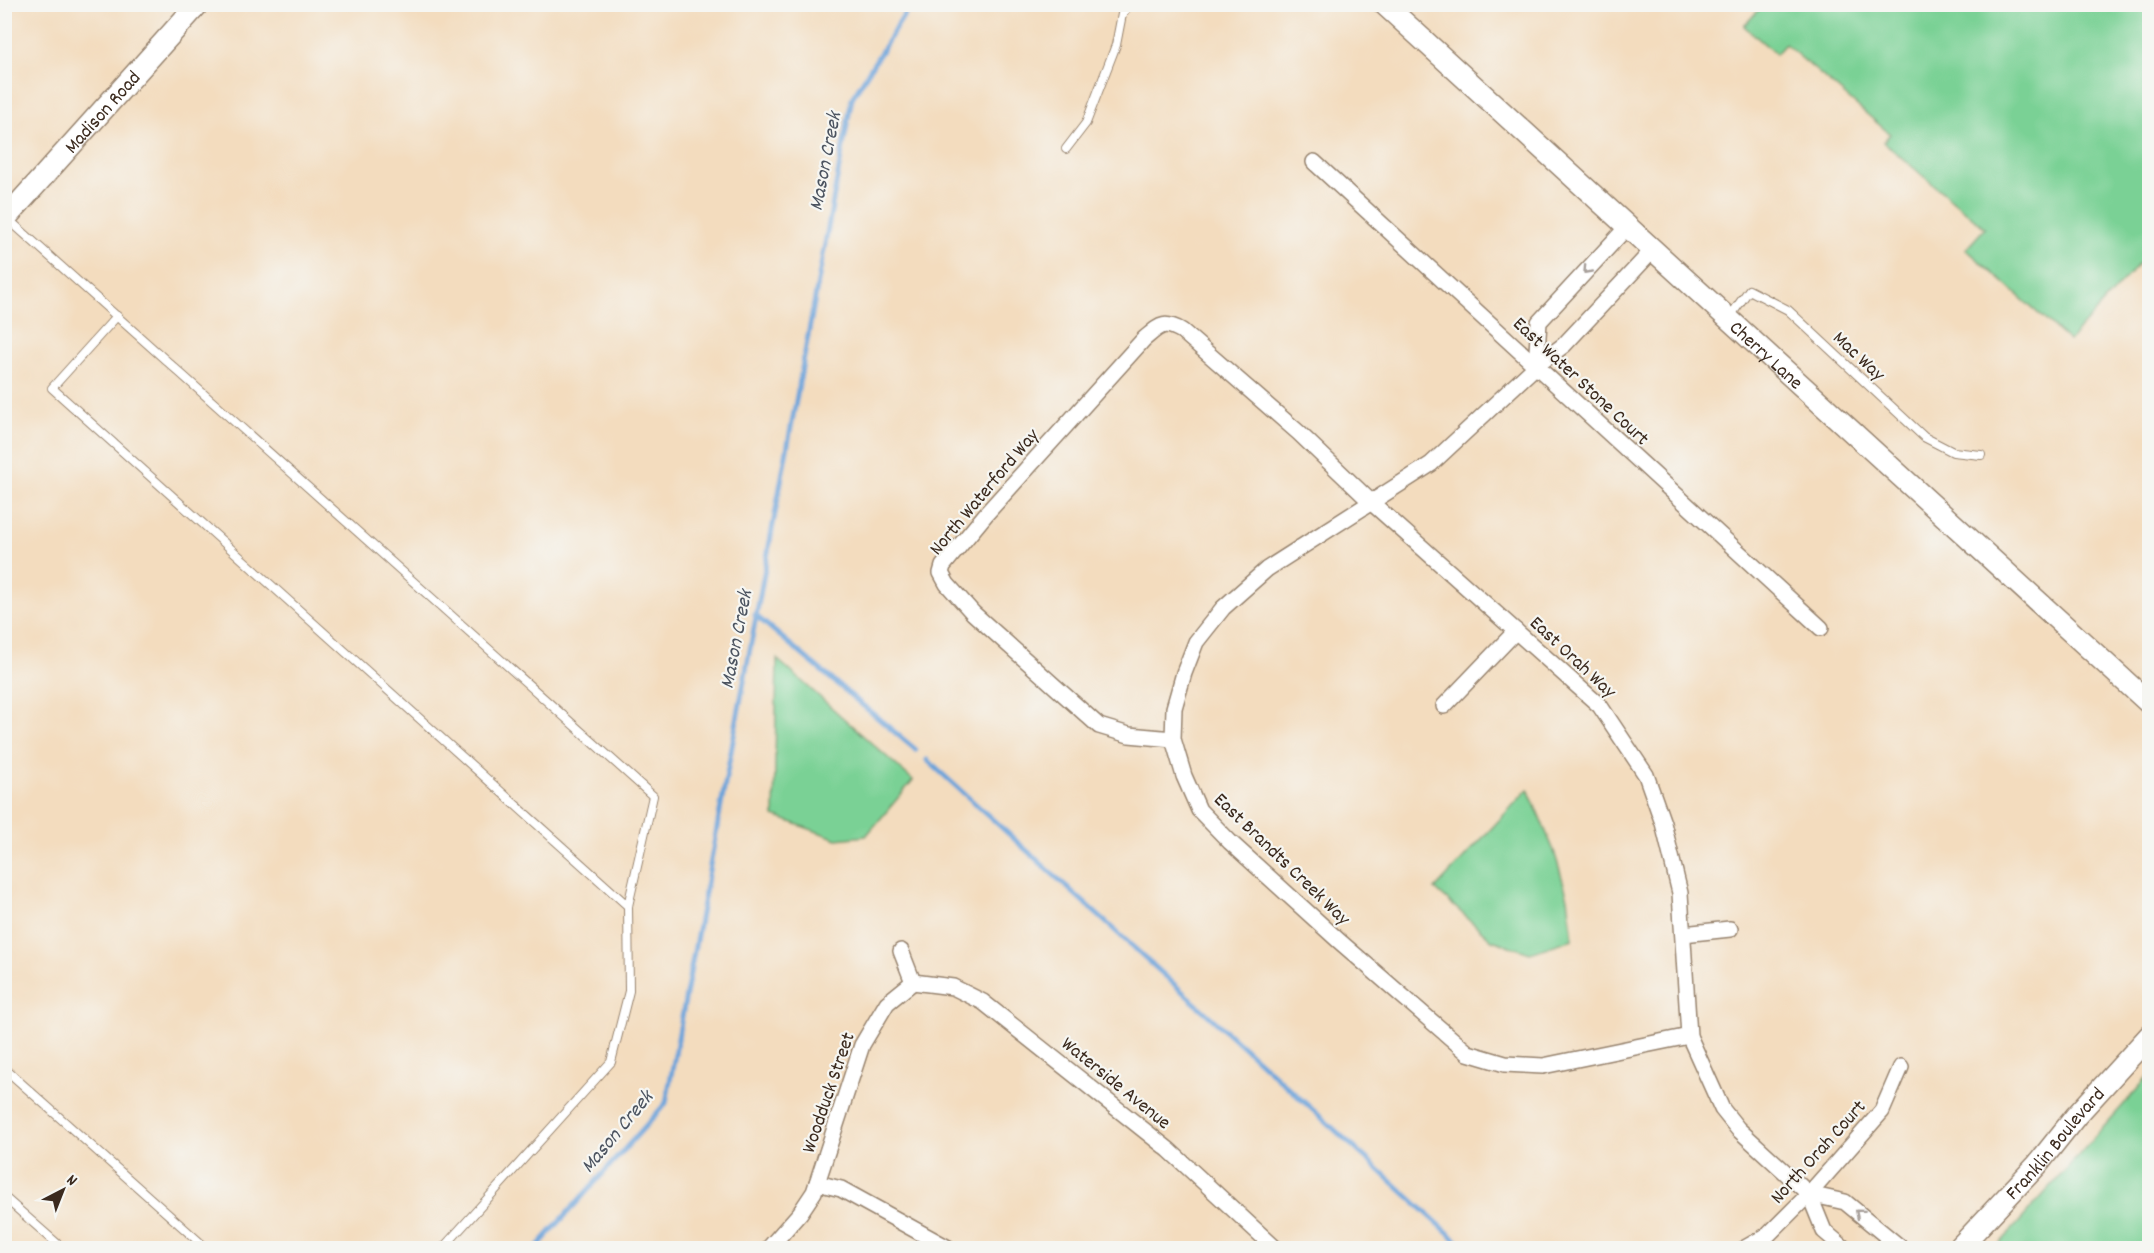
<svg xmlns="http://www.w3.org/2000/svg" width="2154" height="1253" font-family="Dekko,sans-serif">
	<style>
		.green { fill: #7ad195; stroke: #5a7e5a; stroke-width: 1.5 }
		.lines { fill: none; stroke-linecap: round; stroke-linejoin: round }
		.stream { stroke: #6ba3da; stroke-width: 5 }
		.lane-casing { stroke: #97836e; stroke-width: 10 }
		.street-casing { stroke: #97836e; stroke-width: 18 }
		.secondary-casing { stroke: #97836e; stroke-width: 24 }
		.lane { stroke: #fff; stroke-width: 8 }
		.street { stroke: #fff; stroke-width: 15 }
		.secondary { stroke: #fff; stroke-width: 21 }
		.oneway { stroke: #a79f9a }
		.labels { text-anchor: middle; stroke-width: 4.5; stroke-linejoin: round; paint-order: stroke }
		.street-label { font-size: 20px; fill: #3b2a1e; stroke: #f6f6f2 }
		.water-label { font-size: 21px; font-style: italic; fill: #4c5460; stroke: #f6f6f2 }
	</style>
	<rect width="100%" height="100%" fill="#f6f6f2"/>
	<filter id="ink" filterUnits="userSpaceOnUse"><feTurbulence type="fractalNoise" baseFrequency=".0167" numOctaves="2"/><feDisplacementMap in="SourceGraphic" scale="12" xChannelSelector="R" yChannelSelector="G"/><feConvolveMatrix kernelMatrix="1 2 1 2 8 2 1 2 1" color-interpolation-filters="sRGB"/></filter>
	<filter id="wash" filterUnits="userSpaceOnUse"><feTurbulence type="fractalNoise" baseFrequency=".008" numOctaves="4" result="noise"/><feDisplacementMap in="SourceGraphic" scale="24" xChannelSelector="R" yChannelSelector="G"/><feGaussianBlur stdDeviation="1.35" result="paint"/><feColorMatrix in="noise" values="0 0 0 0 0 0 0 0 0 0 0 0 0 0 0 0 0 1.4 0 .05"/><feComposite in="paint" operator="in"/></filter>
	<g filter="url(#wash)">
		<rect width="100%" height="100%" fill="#f3dcbe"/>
		<!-- green -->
		<g class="green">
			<path d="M 1763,5 L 2149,5 L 2149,263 L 2143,259 L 2069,341 L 1966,249 L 1985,228 L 1883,142 L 1890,134 L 1785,44 L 1776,54 L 1744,26 Z"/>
			<path d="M 777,659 L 913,780 L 866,836 L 837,839 L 774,816 Z"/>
			<path d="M 1528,789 L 1554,851 L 1568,898 L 1573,939 L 1530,953 L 1492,940 L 1435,889 Z"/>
			<path d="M 2149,1076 L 2149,1248 L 1996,1248 Z"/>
		</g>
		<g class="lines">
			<!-- stream -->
			<g class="stream">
				<path d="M 755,615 L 916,750"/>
				<path d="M 927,760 L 1465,1248"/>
				<path d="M 536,1248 L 666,1103 L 852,98 L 911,4"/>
			</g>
		</g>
	</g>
	<g filter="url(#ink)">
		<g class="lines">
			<defs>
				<g id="lane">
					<path d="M 1066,149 L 1086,123 L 1116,45 L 1122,14 L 1130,4"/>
					<path d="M 8,219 L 653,796 L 628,906 L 629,991 L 611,1062 L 443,1248"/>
					<path d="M 117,316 L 52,388 L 628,906"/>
					<path d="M 1729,318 L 1749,290 L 1788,310 L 1924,437 L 1953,452 L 1981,455"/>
					<path d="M 4,1068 L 206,1248"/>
					<path d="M 4,1197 L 62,1248"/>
				</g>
				<g id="street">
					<path d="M 1314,162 L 1821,628"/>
					<path d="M 1627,227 L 1539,322 L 1536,366 L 1564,345 L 1653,250"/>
					<path d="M 1536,366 L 1431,464 L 1267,569 L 1223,608 L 1196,642 L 1184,673 L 1174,708 L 1173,739 L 1184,776 L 1199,810 L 1230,842 L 1338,940 L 1468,1053 L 1505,1064 L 1543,1066 L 1689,1036"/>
					<path d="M 1444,706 L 1516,631"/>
					<path d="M 1173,739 L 1129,735 L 1099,726 L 973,613 L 947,584 L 941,573 L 943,566 L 986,514 L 1144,339 C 1160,326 1163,320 1182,331 L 1299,433 L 1372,503 L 1600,706 L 1646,775 L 1663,823 L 1680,893 L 1689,1036 L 1722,1109 L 1738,1129 L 1809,1194 L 1824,1231 L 1844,1248"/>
					<path d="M 1683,934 L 1730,929"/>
					<path d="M 901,951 L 913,982"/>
					<path d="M 913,982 L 953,987 L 983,1002 L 1169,1150 L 1275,1248"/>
					<path d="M 817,1183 L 841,1189 L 948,1248"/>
					<path d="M 1809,1194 L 1845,1202 L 1901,1248"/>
					<path d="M 769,1248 L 800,1213 L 814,1192 L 862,1045 L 887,1003 L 913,982"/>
					<path d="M 1745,1248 L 1768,1235 L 1809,1194 L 1882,1111 L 1901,1067"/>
				</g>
				<g id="secondary">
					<path id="s1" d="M 1384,4 L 2150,704"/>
					<path id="s2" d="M 4,220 L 198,4"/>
					<path id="s3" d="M 1959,1248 L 2037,1165 L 2076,1116 L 2150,1035"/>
				</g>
			</defs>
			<!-- lane casing -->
			<use href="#lane" class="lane-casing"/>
			<!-- street casing -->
			<use href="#street" class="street-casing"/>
			<!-- secondary casing -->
			<use href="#secondary" class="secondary-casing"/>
			<!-- lane -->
			<use href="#lane" class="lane"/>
			<!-- street -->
			<use href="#street" class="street"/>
			<!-- secondary -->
			<use href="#secondary" class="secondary"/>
		</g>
		<!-- one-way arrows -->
		<defs><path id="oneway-chevron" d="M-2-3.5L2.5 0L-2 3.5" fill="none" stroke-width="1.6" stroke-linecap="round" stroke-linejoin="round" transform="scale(1.5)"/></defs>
		<g class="oneway">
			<use href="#oneway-chevron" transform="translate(1587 270) rotate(133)"/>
			<use href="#oneway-chevron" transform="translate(1859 1213) rotate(-140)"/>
		</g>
	</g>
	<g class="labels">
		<!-- street labels -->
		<g class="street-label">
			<text dy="7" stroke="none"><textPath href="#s2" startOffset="146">Madison Road</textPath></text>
			<text dy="7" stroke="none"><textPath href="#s1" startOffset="519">Cherry Lane</textPath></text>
			<text transform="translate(1860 355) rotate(43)" y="7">Mac Way</text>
			<text transform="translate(1582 380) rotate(43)" y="7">East Water Stone Court</text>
			<text transform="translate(983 491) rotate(-50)" y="7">North Waterford Way</text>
			<text transform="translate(1574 656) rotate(43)" y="7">East Orah Way</text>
			<text transform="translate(1283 858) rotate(44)" y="7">East Brandts Creek Way</text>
			<text transform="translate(1117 1082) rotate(39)" y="7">Waterside Avenue</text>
			<text transform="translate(827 1092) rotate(-71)" y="7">Woodduck Street</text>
			<text dy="7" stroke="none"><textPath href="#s3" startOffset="142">Franklin Boulevard</textPath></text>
			<text transform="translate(1817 1151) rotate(-48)" y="7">North Orah Court</text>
		</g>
		<!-- water labels -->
		<g class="water-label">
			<text transform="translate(824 161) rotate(-79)" y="7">Mason Creek</text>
			<text transform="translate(735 639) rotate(-79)" y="7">Mason Creek</text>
			<text transform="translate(616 1131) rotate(-50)" y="7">Mason Creek</text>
		</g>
	</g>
	<!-- margin -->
	<rect width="2154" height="1253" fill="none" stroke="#f6f6f2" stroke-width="24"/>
	<!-- north arrow -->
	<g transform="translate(63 1190) rotate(42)" stroke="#f6f6f2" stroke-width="4.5" paint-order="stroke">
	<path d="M0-4.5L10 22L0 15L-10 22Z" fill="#3b2a1e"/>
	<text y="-9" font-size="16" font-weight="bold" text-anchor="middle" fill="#3b2a1e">N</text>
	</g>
</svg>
